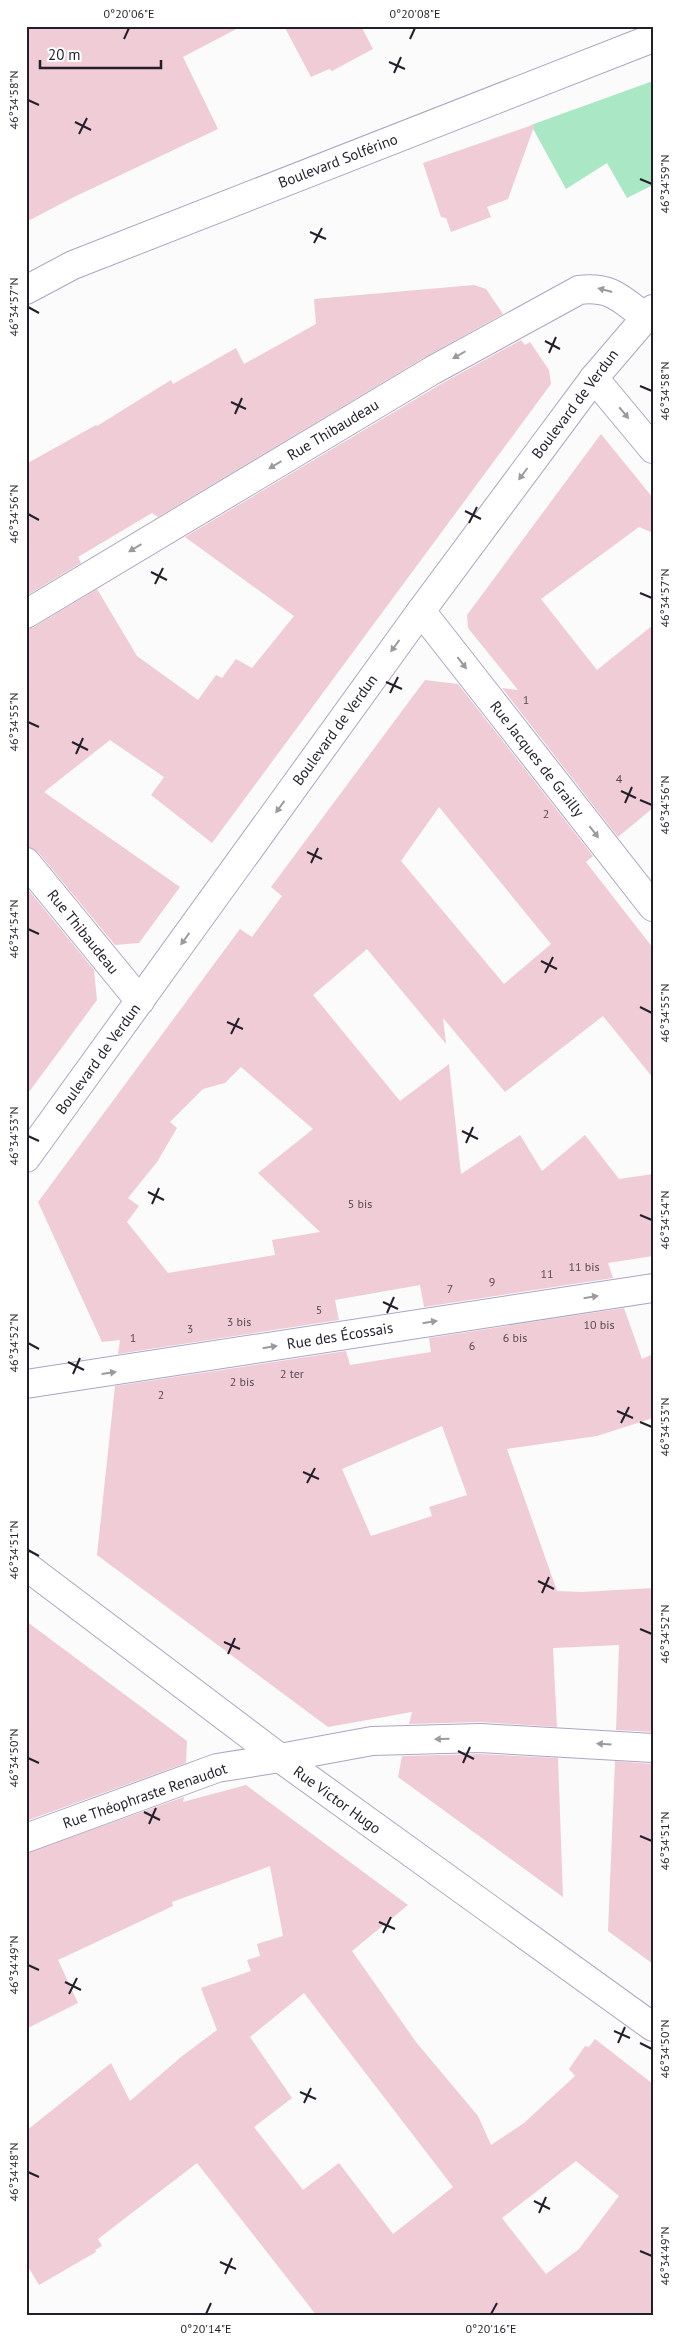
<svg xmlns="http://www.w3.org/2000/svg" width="679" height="2342" font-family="'PT Sans',sans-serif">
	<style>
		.green { fill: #aae7c5 }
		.building { fill: #efccd6; fill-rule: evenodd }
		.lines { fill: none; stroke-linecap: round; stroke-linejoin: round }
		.street-casing { stroke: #aca5c2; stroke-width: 30 }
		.secondary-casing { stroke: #aca5c2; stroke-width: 30 }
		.street { stroke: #fff; stroke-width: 28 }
		.secondary { stroke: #fff; stroke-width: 28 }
		.oneway { fill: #9c9a9f }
		.ticks { fill: none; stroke: #221f2a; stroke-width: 2 }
		.labels { text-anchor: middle; stroke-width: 4.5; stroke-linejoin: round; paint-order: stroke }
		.number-label { font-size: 12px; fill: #554a55 }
		.street-label { font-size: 15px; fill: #221f2a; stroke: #fff }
		.neatline { fill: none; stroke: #221f2a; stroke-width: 2 }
		.ticks-label { font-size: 12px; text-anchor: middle; fill: #221f2a }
	</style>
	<rect width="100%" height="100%" fill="#fbfbfb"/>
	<!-- green -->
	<path class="green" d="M 653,81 L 653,185 L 627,198 L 607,163 L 566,189 L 531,125 Z"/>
	<!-- building -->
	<g class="building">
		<path d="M 26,26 L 242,26 L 183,57 L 218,129 L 76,196 L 26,222 Z"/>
		<path d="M 284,26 L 361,26 L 373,49 L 332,71 L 329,69 L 311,77 Z"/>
		<path d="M 535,124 L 508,199 L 487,207 L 491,217 L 451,232 L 446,218 L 441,217 L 423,163 Z"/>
		<path d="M 474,285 L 486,289 L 503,314 L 425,357 L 158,517 L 152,513 L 78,557 L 81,563 L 26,596 L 26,464 L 96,425 L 97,426 L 171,380 L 173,384 L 236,348 L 244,364 L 316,324 L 314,299 Z"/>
		<path d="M 521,340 L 525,345 L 530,342 L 549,370 L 551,384 L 212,843 L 151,795 L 164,777 L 110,740 L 44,792 L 180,887 L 139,943 L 115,945 L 38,852 L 26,847 L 26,630 L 34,627 L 97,589 L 137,656 L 198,700 L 216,675 L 222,678 L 236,659 L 252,668 L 294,616 L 185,537 L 441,384 Z"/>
		<path d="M 601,434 L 653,498 L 653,533 L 639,527 L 541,599 L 597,670 L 653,625 L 653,808 L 618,837 L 502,688 L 518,690 L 468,628 L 467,615 Z"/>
		<path d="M 425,680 L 458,684 L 593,856 L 586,862 L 653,948 L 653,1078 L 603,1016 L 505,1092 L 443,1018 L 446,1044 L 367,949 L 313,995 L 400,1101 L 449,1064 L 461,1174 L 520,1135 L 542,1171 L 585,1135 L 619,1179 L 653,1174 L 653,1256 L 608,1263 L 613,1278 L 424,1307 L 420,1285 L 335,1300 L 339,1320 L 118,1354 L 120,1340 L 102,1342 L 38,1202 L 240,929 L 252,937 L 282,896 L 271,887 ZM 439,807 L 551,944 L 504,984 L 401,861 ZM 241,1067 L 313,1129 L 258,1173 L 320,1232 L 272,1240 L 275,1255 L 168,1273 L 127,1222 L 139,1206 L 128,1198 L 157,1162 L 177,1128 L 170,1122 L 203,1089 L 225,1083 Z"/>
		<path d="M 26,887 L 94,970 L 97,1000 L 26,1096 Z"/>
		<path d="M 624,1308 L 642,1359 L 653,1354 L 653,1418 L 597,1436 L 507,1449 L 557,1591 L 582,1592 L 653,1588 L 653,1732 L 616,1730 L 619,1645 L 553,1648 L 557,1727 L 480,1722 L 409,1724 L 412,1712 L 328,1727 L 97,1555 L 115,1386 L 346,1351 L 350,1365 L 431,1352 L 429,1338 ZM 442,1426 L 467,1495 L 429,1507 L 432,1516 L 371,1536 L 342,1469 Z"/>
		<path d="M 26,1621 L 187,1741 L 186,1763 L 26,1821 Z"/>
		<path d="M 480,1754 L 558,1758 L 563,1897 L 398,1777 L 402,1756 Z"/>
		<path d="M 615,1761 L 653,1764 L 653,1964 L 608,1931 Z"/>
		<path d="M 246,1785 L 408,1905 L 352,1951 L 416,2042 L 478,2116 L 491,2145 L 524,2123 L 575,2076 L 569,2069 L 585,2046 L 589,2047 L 595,2039 L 653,2084 L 653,2316 L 317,2316 L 197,2163 L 98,2239 L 102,2246 L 95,2250 L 96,2252 L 39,2285 L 26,2263 L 26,2131 L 111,2063 L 130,2101 L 181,2057 L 217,2030 L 201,1988 L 251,1971 L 247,1960 L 260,1956 L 257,1944 L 283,1936 L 270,1866 L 172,1902 L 173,1906 L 58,1960 L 78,2003 L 26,2029 L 26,1853 L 184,1797 L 183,1802 ZM 304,1993 L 453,2187 L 393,2234 L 339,2163 L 303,2190 L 254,2127 L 292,2098 L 250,2037 ZM 576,2161 L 619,2196 L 579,2249 L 546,2274 L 502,2218 Z"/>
	</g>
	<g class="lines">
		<defs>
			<g id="street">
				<path d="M 594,378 L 653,449"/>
				<path d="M 421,611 L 653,907"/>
				<path d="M 26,614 L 433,370 L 579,290 C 611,286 621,299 645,317"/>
				<path d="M 26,862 L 140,1001"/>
				<path d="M 280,1758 L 653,2027"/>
				<path d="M 280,1758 L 372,1741 L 480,1738 L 653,1748"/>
			</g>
			<g id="secondary">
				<path d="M 26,290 L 73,265 L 653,38"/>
				<path d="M 26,1158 L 421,611 L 594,378 L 653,309"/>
				<path d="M 26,1384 L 653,1288"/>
				<path d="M 26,1566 L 280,1758"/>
				<path d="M 26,1838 L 217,1768 L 280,1758"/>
			</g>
		</defs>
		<!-- street casing -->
		<use href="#street" class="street-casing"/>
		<!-- secondary casing -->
		<use href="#secondary" class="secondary-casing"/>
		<!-- street -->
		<use href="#street" class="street"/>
		<!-- secondary -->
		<use href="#secondary" class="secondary"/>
	</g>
	<!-- one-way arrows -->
	<defs><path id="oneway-solid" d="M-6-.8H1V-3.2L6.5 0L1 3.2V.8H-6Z" transform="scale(1.25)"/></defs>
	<g class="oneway">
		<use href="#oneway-solid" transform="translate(605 290) rotate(-165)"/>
		<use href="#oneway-solid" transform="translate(459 355) rotate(150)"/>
		<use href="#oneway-solid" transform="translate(624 413) rotate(50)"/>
		<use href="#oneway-solid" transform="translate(275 465) rotate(149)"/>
		<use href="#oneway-solid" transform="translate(523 474) rotate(127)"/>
		<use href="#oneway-solid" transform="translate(135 548) rotate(149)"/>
		<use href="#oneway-solid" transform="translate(395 646) rotate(126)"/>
		<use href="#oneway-solid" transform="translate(462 663) rotate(52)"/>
		<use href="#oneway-solid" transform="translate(280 807) rotate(126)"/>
		<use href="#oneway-solid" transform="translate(594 832) rotate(52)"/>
		<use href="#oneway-solid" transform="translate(185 939) rotate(126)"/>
		<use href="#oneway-solid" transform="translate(591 1297) rotate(-9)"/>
		<use href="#oneway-solid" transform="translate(430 1322) rotate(-9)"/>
		<use href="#oneway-solid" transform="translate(270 1347) rotate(-9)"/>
		<use href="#oneway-solid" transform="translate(109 1373) rotate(-8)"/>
		<use href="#oneway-solid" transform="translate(442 1739) rotate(178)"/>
		<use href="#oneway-solid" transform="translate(604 1744) rotate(-177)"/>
	</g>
	<!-- ticks -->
	<path class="ticks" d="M 124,39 L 129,28M 410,39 L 415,28M 389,62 L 405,69M 394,73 L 401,57M 28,100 L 39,105M 75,122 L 91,130M 79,134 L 87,118M 640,179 L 652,184M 310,232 L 326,239M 314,243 L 322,228M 28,307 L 39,313M 545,341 L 560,349M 549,353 L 556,337M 640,386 L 652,391M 231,402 L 246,409M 235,414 L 242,398M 465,511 L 481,519M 28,514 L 39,520M 469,523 L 477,507M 151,572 L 167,580M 155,584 L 163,568M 640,593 L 652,598M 386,682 L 402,689M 390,693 L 398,677M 28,722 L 39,727M 72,742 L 88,750M 76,754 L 83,738M 621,791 L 636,798M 640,800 L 652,805M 625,803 L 632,787M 307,852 L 322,859M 311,863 L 318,848M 28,929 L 39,934M 541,961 L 557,969M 545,973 L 553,957M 640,1007 L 652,1013M 227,1022 L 243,1029M 231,1034 L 239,1018M 462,1131 L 478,1139M 28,1136 L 39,1141M 466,1143 L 473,1127M 148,1192 L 164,1200M 152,1204 L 159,1188M 640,1215 L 652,1220M 383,1302 L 398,1309M 387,1313 L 394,1297M 28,1343 L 39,1349M 68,1362 L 84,1370M 73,1374 L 80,1358M 617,1411 L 633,1418M 640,1422 L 652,1427M 621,1423 L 629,1407M 303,1472 L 319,1479M 307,1483 L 315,1468M 28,1550 L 39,1556M 538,1581 L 554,1589M 542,1593 L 549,1577M 640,1629 L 652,1634M 224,1642 L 240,1649M 228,1654 L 235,1638M 458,1751 L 474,1759M 28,1758 L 39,1763M 463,1763 L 470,1747M 144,1812 L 160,1820M 149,1824 L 156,1808M 640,1836 L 652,1841M 379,1922 L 395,1929M 383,1933 L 391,1917M 28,1965 L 39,1970M 65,1982 L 81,1990M 69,1994 L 77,1978M 614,2031 L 630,2038M 618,2043 L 625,2027M 640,2043 L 652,2049M 300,2092 L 316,2099M 304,2103 L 311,2088M 28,2172 L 39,2177M 534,2201 L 550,2209M 539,2213 L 546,2197M 640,2251 L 652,2256M 220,2262 L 236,2269M 225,2274 L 232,2258M 206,2314 L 211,2303M 491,2314 L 497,2303"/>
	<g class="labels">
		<!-- number labels -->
		<g class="number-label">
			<text x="526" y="704">1</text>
			<text x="619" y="783">4</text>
			<text x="546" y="818">2</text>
			<text x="360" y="1208">5 bis</text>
			<text x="584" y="1271">11 bis</text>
			<text x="547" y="1278">11</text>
			<text x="492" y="1286">9</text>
			<text x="450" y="1293">7</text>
			<text x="319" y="1314">5</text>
			<text x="239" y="1326">3 bis</text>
			<text x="599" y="1329">10 bis</text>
			<text x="190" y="1333">3</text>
			<text x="133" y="1342">1</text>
			<text x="515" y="1342">6 bis</text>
			<text x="472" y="1350">6</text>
			<text x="292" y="1378">2 ter</text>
			<text x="242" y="1386">2 bis</text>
			<text x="161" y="1399">2</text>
		</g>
		<!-- street labels -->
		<g class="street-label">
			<text transform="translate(338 161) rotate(-21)" y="5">Boulevard Solférino</text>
			<text transform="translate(575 404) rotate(-53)" y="5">Boulevard de Verdun</text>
			<text transform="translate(333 430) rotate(-31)" y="5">Rue Thibaudeau</text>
			<text transform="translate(335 730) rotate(-54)" y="5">Boulevard de Verdun</text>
			<text transform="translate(537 759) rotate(52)" y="5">Rue Jacques de Grailly</text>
			<text transform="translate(83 932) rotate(51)" y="5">Rue Thibaudeau</text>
			<text transform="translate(98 1059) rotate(-54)" y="5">Boulevard de Verdun</text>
			<text transform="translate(340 1336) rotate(-9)" y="5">Rue des Écossais</text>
			<text transform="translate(145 1796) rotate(-19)" y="5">Rue Théophraste Renaudot</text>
			<text transform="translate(337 1800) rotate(36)" y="5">Rue Victor Hugo</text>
		</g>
	</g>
	<!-- border -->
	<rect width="679" height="2342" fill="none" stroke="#ffffff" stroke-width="55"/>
	<!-- scale -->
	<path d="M40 60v8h121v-8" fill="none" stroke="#221f2a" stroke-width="2.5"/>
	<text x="48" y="60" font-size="15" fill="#221f2a" stroke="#ffffff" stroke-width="4" paint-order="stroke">20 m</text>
	<rect x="28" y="28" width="624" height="2286" class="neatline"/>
	<g class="ticks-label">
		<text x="129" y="18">0°20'06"E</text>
		<text x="415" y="18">0°20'08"E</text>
		<text transform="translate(14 100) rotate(-90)" y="4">46°34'58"N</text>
		<text transform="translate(665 184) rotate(-90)" y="4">46°34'59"N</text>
		<text transform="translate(14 307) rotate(-90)" y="4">46°34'57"N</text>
		<text transform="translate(665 391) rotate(-90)" y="4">46°34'58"N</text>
		<text transform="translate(14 514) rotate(-90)" y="4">46°34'56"N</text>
		<text transform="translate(665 598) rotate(-90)" y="4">46°34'57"N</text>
		<text transform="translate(14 722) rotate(-90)" y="4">46°34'55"N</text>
		<text transform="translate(665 805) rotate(-90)" y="4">46°34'56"N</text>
		<text transform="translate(14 929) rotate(-90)" y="4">46°34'54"N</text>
		<text transform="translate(665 1013) rotate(-90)" y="4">46°34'55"N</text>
		<text transform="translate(14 1136) rotate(-90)" y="4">46°34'53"N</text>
		<text transform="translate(665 1220) rotate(-90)" y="4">46°34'54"N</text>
		<text transform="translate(14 1343) rotate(-90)" y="4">46°34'52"N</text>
		<text transform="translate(665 1427) rotate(-90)" y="4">46°34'53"N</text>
		<text transform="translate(14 1550) rotate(-90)" y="4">46°34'51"N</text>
		<text transform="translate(665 1634) rotate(-90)" y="4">46°34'52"N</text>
		<text transform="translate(14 1758) rotate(-90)" y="4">46°34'50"N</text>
		<text transform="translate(665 1841) rotate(-90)" y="4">46°34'51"N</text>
		<text transform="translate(14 1965) rotate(-90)" y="4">46°34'49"N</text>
		<text transform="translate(665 2049) rotate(-90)" y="4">46°34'50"N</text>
		<text transform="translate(14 2172) rotate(-90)" y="4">46°34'48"N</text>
		<text transform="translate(665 2256) rotate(-90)" y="4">46°34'49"N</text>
		<text x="206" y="2333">0°20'14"E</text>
		<text x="491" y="2333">0°20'16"E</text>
	</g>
</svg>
